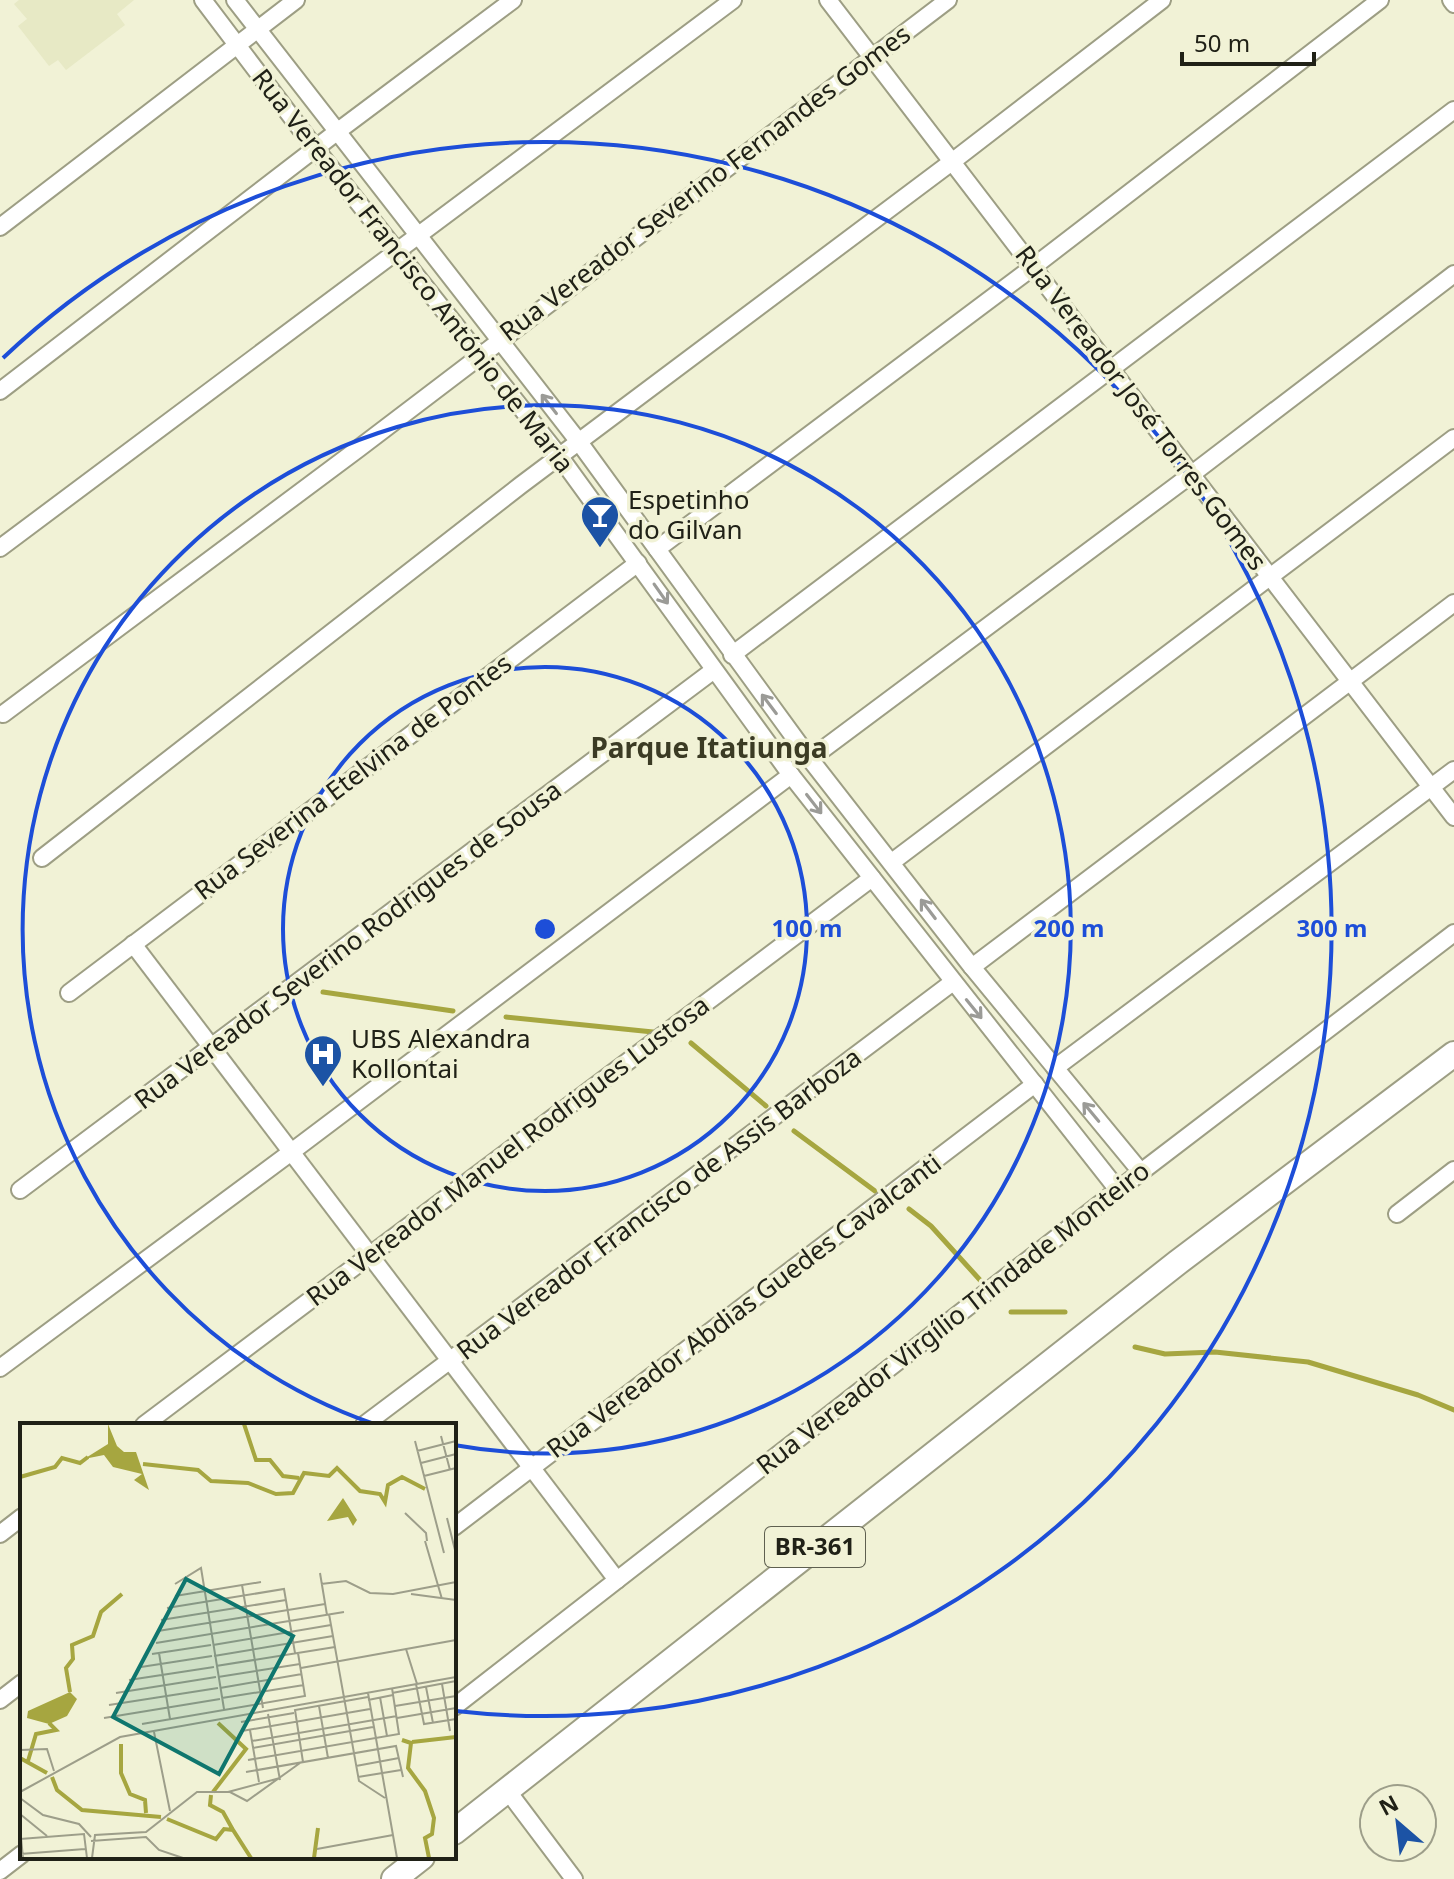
<svg xmlns="http://www.w3.org/2000/svg" width="1454" height="1879" font-family="'Noto Sans',sans-serif">
	<style>
		.built { fill: #e7e9c5 }
		.lines { fill: none; stroke-linecap: round; stroke-linejoin: round }
		.stream { stroke: #a6a640; stroke-width: 5 }
		.minor-casing { stroke: #9d9e84; stroke-width: 20 }
		.primary-casing { stroke: #9d9e84; stroke-width: 28 }
		.minor { stroke: #fff; stroke-width: 16 }
		.primary { stroke: #fff; stroke-width: 24 }
		.oneway { stroke: #9b9b97 }
		.ring { fill: none; stroke: #1d4ed8; stroke-width: 4 }
		.labels { text-anchor: middle; stroke-width: 7; stroke-linejoin: round; paint-order: stroke }
		.shield { fill: #f1f2d6; stroke: #5f6050; stroke-width: 2 }
		.shield-label { font-size: 24px; font-weight: bold; fill: #202117 }
		.street-label { font-size: 26px; fill: #202117; stroke: #f1f2d6 }
		.poi-label { font-size: 26px; fill: #202117; stroke: #f1f2d6; text-anchor: start }
		.neighbourhood-label { font-size: 28px; font-weight: bold; fill: #3b3b24; stroke: #f1f2d6 }
		.inset-river { fill: none; stroke: #a6a640; stroke-width: 4 }
		.inset-road { fill: none; stroke: #9d9e8a; stroke-width: 2 }
		.view { fill: #0f766e; fill-opacity: 0.15; stroke: #0f766e; stroke-width: 4 }
		.inset-edge { fill: none; stroke: #202117; stroke-width: 4 }
		.centre { fill: #1d4ed8; stroke: #f1f2d6; stroke-width: 4 }
		.ring-label { font-size: 24px; text-anchor: middle; font-weight: bold; fill: #1d4ed8; stroke: #f1f2d6; stroke-width: 7; stroke-linejoin: round; paint-order: stroke }
	</style>
	<rect width="100%" height="100%" fill="#f1f2d6"/>
	<!-- built -->
	<path class="built" d="M 19,0 L 134,0 L 117,14 L 125,25 L 66,70 L 58,60 L 49,66 L 18,26 L 27,19 L 14,4 Z"/>
	<g class="lines">
		<!-- stream -->
		<g class="stream">
			<path d="M 323,992 L 453,1011"/>
			<path d="M 506,1017 L 653,1032"/>
			<path d="M 691,1043 L 766,1106"/>
			<path d="M 794,1131 L 875,1191"/>
			<path d="M 909,1209 L 931,1226 L 980,1280"/>
			<path d="M 1011,1312 L 1065,1312"/>
			<path d="M 1135,1347 L 1165,1354 L 1215,1352 L 1308,1362 L 1418,1395 L 1454,1410"/>
		</g>
		<defs>
			<g id="minor">
				<path d="M 203,0 L 315,148 L 560,457 L 791,775 L 1118,1190"/>
				<path d="M 235,0 L 579,442 L 810,759 L 972,967 L 1141,1172"/>
				<path d="M 828,0 L 1454,817"/>
				<path d="M 1451,0 L 1454,4"/>
				<path d="M 0,227 L 296,0"/>
				<path d="M 0,391 L 338,131 L 513,0"/>
				<path d="M 0,548 L 733,0"/>
				<path d="M 657,549 L 1033,267 L 1380,0"/>
				<path d="M 732,655 L 1454,110"/>
				<path d="M 3,714 L 358,449 L 948,0"/>
				<path d="M 810,759 L 1192,474 L 1454,274"/>
				<path d="M 42,858 L 521,485 L 953,161 L 1162,0"/>
				<path d="M 892,862 L 1454,438"/>
				<path d="M 133,944 L 617,1580"/>
				<path d="M 972,967 L 1454,603"/>
				<path d="M 69,993 L 638,563"/>
				<path d="M 1055,1068 L 1454,770"/>
				<path d="M 20,1190 L 714,670"/>
				<path d="M 1397,1214 L 1454,1170"/>
				<path d="M 0,1368 L 290,1153 L 791,775"/>
				<path d="M 144,1425 L 872,878"/>
				<path d="M 364,1425 L 953,982"/>
				<path d="M 454,1527 L 1035,1084"/>
				<path d="M 0,1534 L 22,1517"/>
				<path d="M 0,1700 L 22,1683"/>
				<path d="M 454,1707 L 1141,1172 L 1454,933"/>
				<path d="M 507,1790 L 574,1879"/>
				<path d="M 0,1871 L 22,1854"/>
			</g>
			<g id="primary">
				<path d="M 454,1832 L 1177,1263 L 1454,1054"/>
				<path d="M 394,1879 L 422,1857"/>
			</g>
		</defs>
		<!-- minor casing -->
		<use href="#minor" class="minor-casing"/>
		<!-- primary casing -->
		<use href="#primary" class="primary-casing"/>
		<!-- minor -->
		<use href="#minor" class="minor"/>
		<!-- primary -->
		<use href="#primary" class="primary"/>
	</g>
	<!-- one-way arrows -->
	<defs><path id="oneway-shaft" d="M-6 0H5M1.5-3L5.5 0L1.5 3" fill="none" stroke-width="1.6" stroke-linecap="round" stroke-linejoin="round" transform="scale(2)"/></defs>
	<g class="oneway">
		<use href="#oneway-shaft" transform="translate(549 404) rotate(-128)"/>
		<use href="#oneway-shaft" transform="translate(661 594) rotate(55)"/>
		<use href="#oneway-shaft" transform="translate(769 704) rotate(-127)"/>
		<use href="#oneway-shaft" transform="translate(814 804) rotate(52)"/>
		<use href="#oneway-shaft" transform="translate(928 909) rotate(-127)"/>
		<use href="#oneway-shaft" transform="translate(974 1009) rotate(51)"/>
		<use href="#oneway-shaft" transform="translate(1091 1112) rotate(-130)"/>
	</g>
	<!-- distance rings -->
	<g class="ring">
		<circle cx="545" cy="929" r="262"/>
		<path d="M374 1424A524 524 0 1 1 454 1445"/>
		<path d="M3 358A787 787 0 1 1 456 1711"/>
	</g>
	<!-- icons -->
	<defs>
		<symbol id="bar-pin" viewBox="-11 -11 22 30"><path d="M0 17L-7.5 6A9.5 9.5 0 1 1 7.5 6Z" fill="#1c53a5" stroke="#f1f2d6"/><path d="M-6-5H6L.8 .8V4.5H3.5V6h-7V4.5H-.8V.8Z" fill="#fff"/></symbol>
		<symbol id="hospital-pin" viewBox="-11 -11 22 30"><path d="M0 17L-7.5 6A9.5 9.5 0 1 1 7.5 6Z" fill="#1c53a5" stroke="#f1f2d6"/><path d="M-5-5h3v3.5h4V-5h3V5h-3V1.5h-4V5h-3Z" fill="#fff"/></symbol>
	</defs>
	<g fill-rule="evenodd">
		<use href="#bar-pin" x="578" y="493" width="44" height="60"/>
		<use href="#hospital-pin" x="301" y="1032" width="44" height="60"/>
	</g>
	<g class="labels">
		<!-- shield labels -->
		<rect class="shield" x="765" y="1527" width="100" height="40" rx="6"/>
		<g class="shield-label">
			<text x="815" y="1555">BR-361</text>
		</g>
		<!-- street labels -->
		<g class="street-label">
			<text transform="translate(705 183) rotate(-37)" y="9">Rua Vereador Severino Fernandes Gomes</text>
			<text transform="translate(413 271) rotate(52)" y="9">Rua Vereador Francisco António de Maria</text>
			<text transform="translate(1141 408) rotate(53)" y="9">Rua Vereador José Torres Gomes</text>
			<text transform="translate(353 777) rotate(-37)" y="9">Rua Severina Etelvina de Pontes</text>
			<text transform="translate(348 945) rotate(-37)" y="9">Rua Vereador Severino Rodrigues de Sousa</text>
			<text transform="translate(508 1151) rotate(-37)" y="9">Rua Vereador Manuel Rodrigues Lustosa</text>
			<text transform="translate(659 1204) rotate(-37)" y="9">Rua Vereador Francisco de Assis Barboza</text>
			<text transform="translate(744 1306) rotate(-37)" y="9">Rua Vereador Abdias Guedes Cavalcanti</text>
			<text transform="translate(953 1318) rotate(-38)" y="9">Rua Vereador Virgílio Trindade Monteiro</text>
		</g>
		<!-- poi labels -->
		<g class="poi-label">
			<text x="628" y="509">Espetinho<tspan x="628" dy="30">do Gilvan</tspan></text>
			<text x="351" y="1048">UBS Alexandra<tspan x="351" dy="30">Kollontai</tspan></text>
		</g>
		<!-- neighbourhood labels -->
		<g class="neighbourhood-label">
			<text x="709" y="758">Parque Itatiunga</text>
		</g>
	</g>
	<!-- overview -->
	<g transform="translate(20 1423)">
		<rect width="436" height="436" fill="#f1f2d6"/>
		<path d="M 88,1 L 97,23 L 104,29 L 116,29 L 129,67 L 114,57 L 122,51 L 93,44 L 84,32 L 64,36 L 88,21 ZM 323,75 L 337,97 L 333,103 L 328,94 L 307,98 ZM 50,269 L 57,276 L 47,293 L 29,301 L 7,295 L 8,288 Z" fill="#a6a640"/>
		<path class="inset-river" d="M 224,1 L 236,37 L 250,37 L 263,53 L 279,55M 123,41 L 178,47 L 191,58 L 228,60 L 256,71 L 273,70 L 284,50 L 309,53 L 317,45 L 340,68 L 360,71 L 365,79 L 368,62 L 382,54 L 405,66M 0,54 L 35,44 L 42,35 L 60,40 L 68,34M 50,269 L 46,245 L 53,236 L 52,222 L 73,213 L 81,189 L 102,171M 382,317 L 391,320 L 388,345 L 405,368 L 414,395 L 412,411 L 405,415 L 409,435M 392,319 L 436,314M 101,321 L 101,350 L 110,371 L 125,377 L 126,390M 0,335 L 27,350M 8,338 L 16,311 L 36,307 L 29,300M 32,354 L 37,367 L 62,387 L 141,394M 193,369 L 226,326 L 198,300M 191,372 L 190,382 L 203,389 L 213,407M 147,396 L 196,416 L 204,406 L 213,407 L 231,435M 294,435 L 298,405"/>
		<path class="inset-road" d="M 421,13 L 430,47M 395,18 L 424,130M 397,28 L 436,18M 401,40 L 436,31M 404,53 L 436,45M 385,90 L 406,110 L 407,118M 427,95 L 436,131M 405,118 L 422,176M 300,150 L 307,192M 155,161 L 181,145 L 204,286M 301,161 L 326,158 L 350,170 L 373,171 L 436,159M 222,162 L 243,285M 391,171 L 436,177M 155,173 L 241,159M 147,185 L 264,166 L 275,230M 309,191 L 339,358 L 365,375M 141,197 L 266,177M 138,208 L 305,181M 136,220 L 324,189M 193,222 L 311,202M 386,226 L 397,261M 139,230 L 150,296M 132,231 L 191,222M 194,233 L 313,213M 196,243 L 315,224M 121,244 L 192,233M 281,245 L 436,217M 198,254 L 280,241M 109,257 L 194,244M 396,261 L 404,301 L 436,296M 422,261 L 430,308M 406,264 L 413,300M 200,265 L 282,251M 96,270 L 196,254M 348,270 L 377,435M 372,270 L 436,258M 360,274 L 367,313M 202,275 L 284,262M 348,277 L 373,272M 89,282 L 198,265M 299,283 L 308,335M 375,283 L 436,273M 248,291 L 260,357M 84,295 L 200,276M 377,295 L 436,285M 221,299 L 274,290M 122,301 L 285,273 L 278,230M 230,307 L 239,359M 222,308 L 350,286M 134,309 L 150,388M 232,318 L 377,293M 233,325 L 353,304M 0,327 L 27,326 L 34,348M 228,337 L 379,311 L 372,265M 283,339 L 275,287 L 348,274M 336,343 L 379,335M 226,349 L 376,323 L 383,354M 338,354 L 381,347M 0,369 L 100,314 L 436,254M 208,369 L 260,355M 0,375 L 23,392 L 59,401 L 71,414M 0,391 L 27,413M 0,404 L 3,435M 0,416 L 64,411 L 67,435M 71,418 L 126,414 L 139,427 L 163,435M 297,426 L 373,412M 0,431 L 65,426M 72,435 L 75,412 L 126,409 L 177,369 L 210,369 L 227,378 L 280,340"/>
		<path class="view" d="M 166,156 L 273,213 L 199,351 L 93,294 Z"/>
		<rect width="436" height="436" class="inset-edge"/>
	</g>
	<circle cx="545" cy="929" r="12" class="centre"/>
	<g class="ring-label">
		<text x="807" y="937">100 m</text>
		<text x="1069" y="937">200 m</text>
		<text x="1332" y="937">300 m</text>
	</g>
	<!-- north arrow -->
	<g transform="translate(1398 1823) rotate(332)"><circle r="38" fill="#f1f2d6" stroke="#9d9e8a" stroke-width="2"/>
	<path d="M0-6L14 30L0 20L-14 30Z" fill="#1c53a5"/>
	<text y="-12" font-size="22" font-weight="bold" text-anchor="middle" fill="#202117">N</text>
	</g>
	<!-- scale -->
	<path d="M1182 52v12h132v-12" fill="none" stroke="#202117" stroke-width="4"/>
	<text x="1194" y="52" font-size="24" fill="#202117" stroke="#f1f2d6" stroke-width="6" paint-order="stroke">50 m</text>
</svg>
